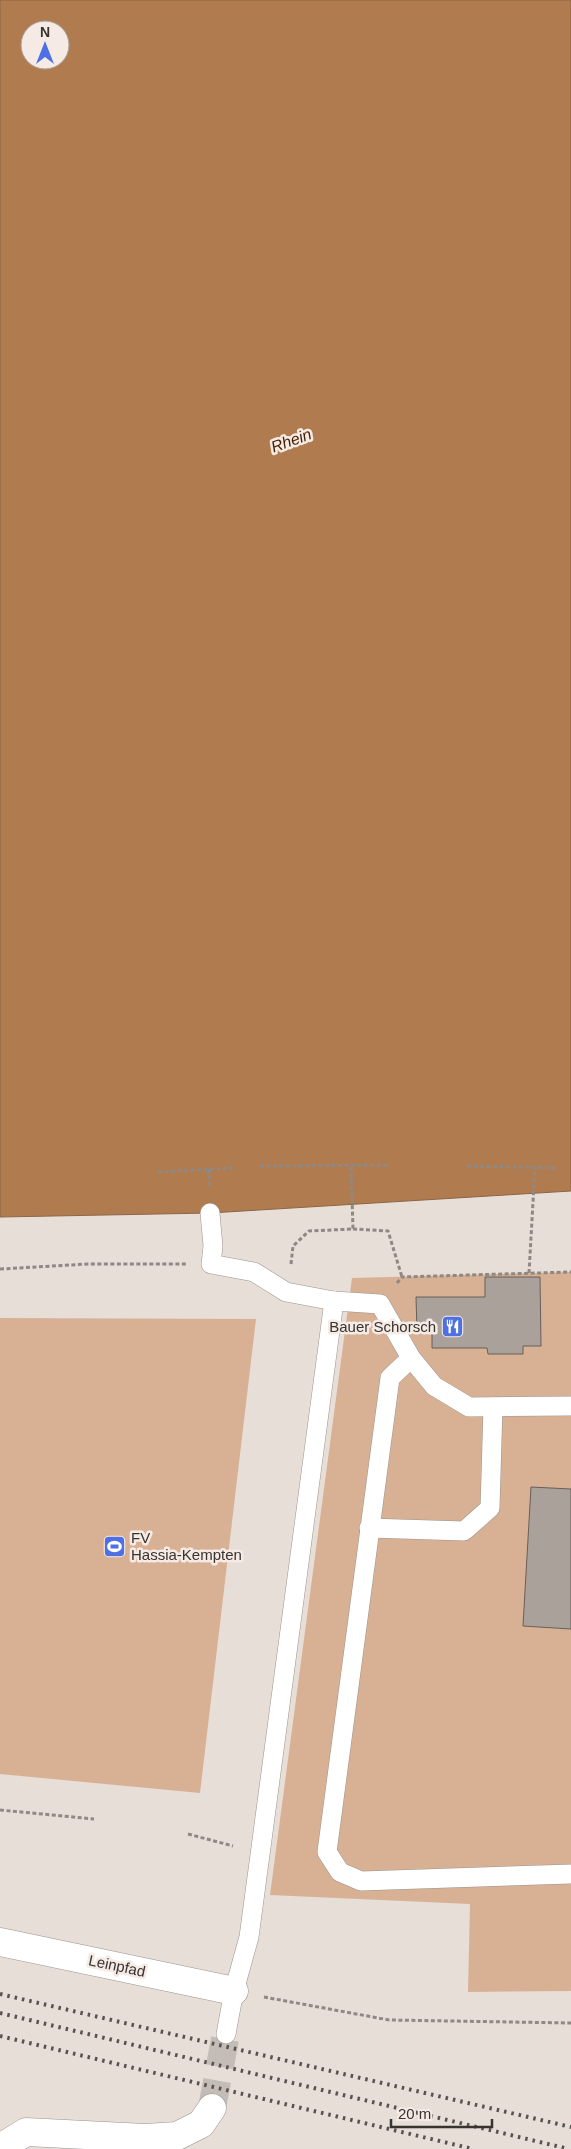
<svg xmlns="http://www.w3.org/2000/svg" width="571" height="2149" font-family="Helvetica,sans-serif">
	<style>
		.green { fill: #d8b194 }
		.water { fill: #b17b50; stroke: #8c6546; fill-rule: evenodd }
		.building { fill: #aaa19a; stroke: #675f59 }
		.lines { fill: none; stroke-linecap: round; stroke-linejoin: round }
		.minor-tunnel { stroke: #c4bcb6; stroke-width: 28; stroke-dasharray: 28 14; stroke-linecap: butt }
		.service-casing { stroke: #9c938d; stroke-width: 20 }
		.minor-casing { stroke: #9c938d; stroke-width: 29 }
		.path { stroke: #8f8883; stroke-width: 3; stroke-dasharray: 4 2.5; stroke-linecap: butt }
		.service { stroke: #fff; stroke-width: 19 }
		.minor { stroke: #fff; stroke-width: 28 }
		.rail { stroke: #58534f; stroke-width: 4; stroke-dasharray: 2.5 5; stroke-linecap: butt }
		.labels { text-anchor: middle; stroke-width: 5; stroke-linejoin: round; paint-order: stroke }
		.poi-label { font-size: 15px; fill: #373330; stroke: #f5ebe4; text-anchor: end }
		.street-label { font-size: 15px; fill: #373330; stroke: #f5ebe4 }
		.water-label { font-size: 16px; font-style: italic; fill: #441f00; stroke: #f5ebe4 }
	</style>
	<rect width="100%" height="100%" fill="#e7ded7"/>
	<!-- green -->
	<g class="green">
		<path d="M 571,1272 L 571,1991 L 468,1992 L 470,1904 L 270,1895 L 352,1278 Z"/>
		<path d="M 0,1318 L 256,1319 L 200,1793 L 0,1774 Z"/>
	</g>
	<!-- water -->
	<path class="water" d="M 0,0 L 571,0 L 571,1191 L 210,1213 L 0,1217 ZM 30,30 L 60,30 L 60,60 L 30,60 Z"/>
	<!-- building -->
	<g class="building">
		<path d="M 485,1277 L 540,1277 L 541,1346 L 523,1346 L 523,1354 L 488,1354 L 487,1348 L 432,1348 L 432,1331 L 417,1331 L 416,1297 L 485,1297 Z"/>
		<path d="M 531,1487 L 571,1489 L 571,1629 L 523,1626 Z"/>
	</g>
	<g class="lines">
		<!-- minor-tunnel -->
		<path class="minor-tunnel" d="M 212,2108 L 226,2034"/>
		<defs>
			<g id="service">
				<path d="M 210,1213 L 213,1246 L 211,1264 L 254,1272 L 286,1292 L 334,1301 L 380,1304 L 411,1358 L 434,1386 L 469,1407 L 571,1406"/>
				<path d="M 411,1358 L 390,1378 L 327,1852 L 340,1872 L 361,1881 L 571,1874"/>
				<path d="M 369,1528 L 464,1531 L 490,1508 L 493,1407"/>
				<path d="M 226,2034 L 234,1991 L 249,1937 L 334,1301"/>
			</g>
			<g id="minor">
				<path d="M 0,1942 L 234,1991"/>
				<path d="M 0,2148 L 26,2132 L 145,2138 L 177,2136 L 201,2124 L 212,2108"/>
			</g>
		</defs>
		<!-- service casing -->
		<use href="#service" class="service-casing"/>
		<!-- minor casing -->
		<use href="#minor" class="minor-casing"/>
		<!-- path -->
		<g class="path">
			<path d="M 260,1166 L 389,1165"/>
			<path d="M 467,1166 L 557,1168"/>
			<path d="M 209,1169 L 209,1187"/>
			<path d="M 158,1172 L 233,1168"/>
			<path d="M 353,1229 L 388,1231 L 402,1277"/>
			<path d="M 291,1264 L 293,1246 L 309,1231 L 353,1229 L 351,1166"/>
			<path d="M 0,1269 L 88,1264 L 186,1264"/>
			<path d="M 529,1273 L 535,1167"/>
			<path d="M 397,1283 L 402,1277 L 571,1272"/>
			<path d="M 0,1810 L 94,1819"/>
			<path d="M 188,1834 L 233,1846"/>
			<path d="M 264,1997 L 389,2020 L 571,2023"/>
		</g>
		<!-- service -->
		<use href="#service" class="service"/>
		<!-- minor -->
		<use href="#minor" class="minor"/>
		<!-- rail -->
		<g class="rail">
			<path d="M 0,1994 L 571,2127"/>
			<path d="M 0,2013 L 569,2149"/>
			<path d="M 0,2036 L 473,2149"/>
		</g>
	</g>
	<!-- icons -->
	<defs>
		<symbol id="restaurant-square" viewBox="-11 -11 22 22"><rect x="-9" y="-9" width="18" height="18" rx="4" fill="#4e70e4" stroke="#f5ebe4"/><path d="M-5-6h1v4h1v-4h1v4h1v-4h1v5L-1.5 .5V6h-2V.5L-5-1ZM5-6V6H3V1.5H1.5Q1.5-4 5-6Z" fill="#fff"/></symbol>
		<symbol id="stadium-square" viewBox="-11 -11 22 22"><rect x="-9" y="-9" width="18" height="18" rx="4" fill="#4e70e4" stroke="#f5ebe4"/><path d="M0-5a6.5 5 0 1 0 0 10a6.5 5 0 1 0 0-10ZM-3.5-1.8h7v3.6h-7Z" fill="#fff"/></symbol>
	</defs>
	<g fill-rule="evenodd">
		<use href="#restaurant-square" x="440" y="1314" width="25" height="25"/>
		<use href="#stadium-square" x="102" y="1534" width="25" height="25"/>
	</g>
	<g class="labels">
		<!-- poi labels -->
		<g class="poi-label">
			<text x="436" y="1332">Bauer Schorsch</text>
			<text x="131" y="1543" text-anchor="start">FV<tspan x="131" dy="17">Hassia-Kempten</tspan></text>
		</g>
		<!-- street labels -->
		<g class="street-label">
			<text transform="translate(117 1966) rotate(12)" y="5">Leinpfad</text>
		</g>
		<!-- water labels -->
		<g class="water-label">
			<text transform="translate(291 440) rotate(-20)" y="6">Rhein</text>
		</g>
	</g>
	<!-- north arrow -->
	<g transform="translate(45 45)"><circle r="24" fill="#f5ebe4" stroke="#a9a19c"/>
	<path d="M0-4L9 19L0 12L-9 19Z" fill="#4e70e4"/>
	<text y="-8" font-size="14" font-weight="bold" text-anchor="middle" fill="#373330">N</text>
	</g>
	<!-- scale -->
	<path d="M391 2119v8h101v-8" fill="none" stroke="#373330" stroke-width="2.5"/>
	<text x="398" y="2119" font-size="15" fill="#373330" stroke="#f5ebe4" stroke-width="4" paint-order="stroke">20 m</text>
</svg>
